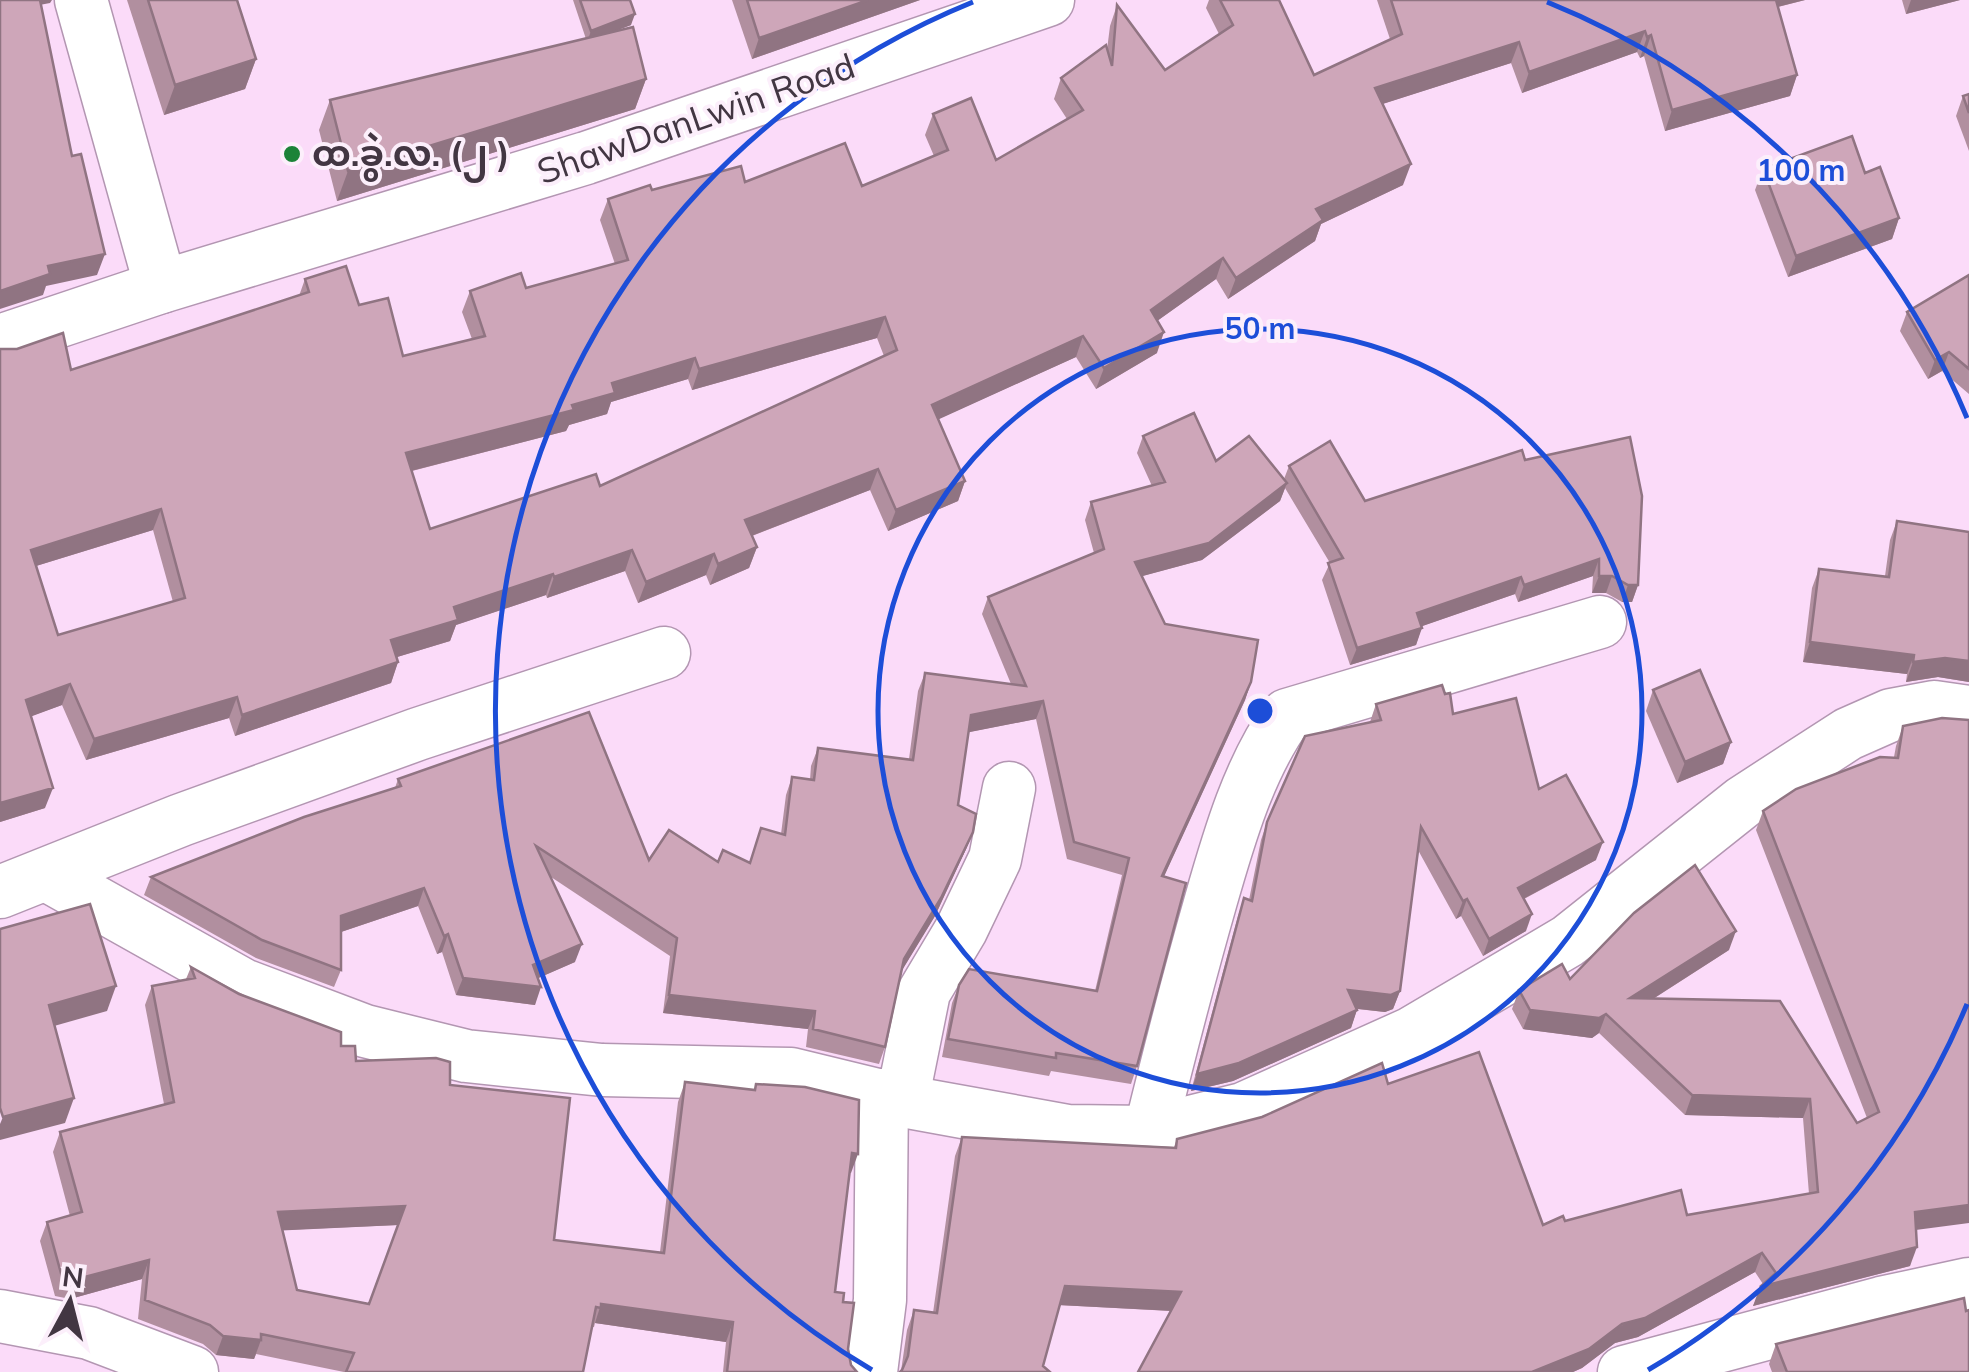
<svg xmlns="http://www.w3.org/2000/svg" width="1969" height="1372" font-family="Mulish,'Noto Sans Myanmar',sans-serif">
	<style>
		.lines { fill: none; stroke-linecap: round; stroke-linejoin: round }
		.minor-casing { stroke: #b396b2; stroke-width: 55 }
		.minor { stroke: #fff; stroke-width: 52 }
		.wall { fill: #b18f9f; fill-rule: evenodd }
		.shaded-wall { fill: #907482 }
		.building { fill: #cea6b9; stroke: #907482; stroke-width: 2.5; fill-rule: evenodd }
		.ring { fill: none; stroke: #1d4ed8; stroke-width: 5 }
		.poi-dot { fill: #1b8338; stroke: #fceffb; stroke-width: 4 }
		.labels { text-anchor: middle; stroke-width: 8; stroke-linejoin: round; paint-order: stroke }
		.street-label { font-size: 35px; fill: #423642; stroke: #fceffb }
		.poi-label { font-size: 35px; font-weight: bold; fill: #423642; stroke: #fceffb; text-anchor: start }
		.centre { fill: #1d4ed8; stroke: #fceffb; stroke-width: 5 }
		.ring-label { font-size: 30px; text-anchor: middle; font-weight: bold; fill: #1d4ed8; stroke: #fceffb; stroke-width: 8; stroke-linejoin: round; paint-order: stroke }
	</style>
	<rect width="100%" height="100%" fill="#fbdbf9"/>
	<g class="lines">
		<defs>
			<g id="minor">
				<path d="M 81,0 L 161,287"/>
				<path d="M 0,341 L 161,287 L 586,158 L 1048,0"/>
				<path d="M 47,875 L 243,985 L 365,1031 L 466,1056 L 602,1070 L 791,1074 L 902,1101 L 1068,1131 L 1150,1132 L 1243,1109 L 1412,1033 L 1568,941 L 1743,802 L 1848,734 L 1891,715 L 1934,707 L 1969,712"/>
				<path d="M 0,892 L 181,820 L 418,734 L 664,653"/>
				<path d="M 902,1101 L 924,992 L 961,930 L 995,859 L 1009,788"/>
				<path d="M 1150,1132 C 1169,1054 1189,977 1211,900 C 1229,837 1249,768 1287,715 L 1600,622"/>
				<path d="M 0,1316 L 89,1333 L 192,1372"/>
				<path d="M 871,1372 L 880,1300 L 882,1095"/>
				<path d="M 1624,1372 L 1881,1303 L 1969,1284"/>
			</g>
		</defs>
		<!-- minor casing -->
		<use href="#minor" class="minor-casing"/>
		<!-- minor -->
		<use href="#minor" class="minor"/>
	</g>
	<!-- wall -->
	<g class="wall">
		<path d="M 127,0 L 237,0 L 256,59 L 245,89 L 164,115 Z"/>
		<path d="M 573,0 L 630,0 L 631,25 L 610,33 L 646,79 L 635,109 L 337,201 L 319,130 L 330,100 L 586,39 Z"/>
		<path d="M 732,0 L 920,0 L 752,59 Z"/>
		<path d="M 1209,0 L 1279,0 L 1314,75 L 1390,39 L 1377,0 L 1805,0 L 1778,7 L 1797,75 L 1790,96 L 1665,131 L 1644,56 L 1640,58 L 1637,52 L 1522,93 L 1511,63 L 1382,104 L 1403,185 L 1321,224 L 1315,241 L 1228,299 L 1216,279 L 1157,321 L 1157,353 L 1096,389 L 1076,357 L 938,419 L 965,481 L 958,501 L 888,531 L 870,490 L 752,536 L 757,547 L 749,568 L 710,585 L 706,575 L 638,603 L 625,571 L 547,598 L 546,595 L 456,625 L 450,641 L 397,657 L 398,662 L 391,683 L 235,736 L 229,718 L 86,760 L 62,705 L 31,716 L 45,808 L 0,822 L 0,349 L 71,370 L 299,296 L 305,279 L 359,305 L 403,356 L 472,339 L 462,312 L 470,291 L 526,288 L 615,264 L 600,220 L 608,199 L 652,190 L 745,182 L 862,186 L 934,156 L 925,135 L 933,114 L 996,160 L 1067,119 L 1054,99 L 1061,78 L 1107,50 L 1110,26 L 1117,5 L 1165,70 L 1219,34 L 1206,8 ZM 877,338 L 884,356 L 600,486 L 430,529 L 412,471 L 566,431 L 569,425 L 607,414 L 611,402 L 688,379 L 692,390 ZM 153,530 L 173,602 L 58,635 L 36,566 Z"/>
		<path d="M 1902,0 L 1960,0 L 1906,14 Z"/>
		<path d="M 1969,94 L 1969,151 L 1956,116 L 1963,96 Z"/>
		<path d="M 1763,169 L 1865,173 L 1899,218 L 1892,239 L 1788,277 L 1755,190 Z"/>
		<path d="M 1969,275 L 1969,394 L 1942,371 L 1928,379 L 1900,331 L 1907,312 Z"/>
		<path d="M 1143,436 L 1216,461 L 1284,479 L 1289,466 L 1365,501 L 1525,460 L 1638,585 L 1632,602 L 1622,602 L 1606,593 L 1592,593 L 1593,576 L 1518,602 L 1515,594 L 1422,626 L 1416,645 L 1350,665 L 1322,580 L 1330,563 L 1285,488 L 1280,501 L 1202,560 L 1142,576 L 1165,624 L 1251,682 L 1245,700 L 1164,876 L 1137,1066 L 1131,1084 L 1051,1071 L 1049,1076 L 942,1057 L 952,1003 L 959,985 L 1095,991 L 1122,875 L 1067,859 L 1036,719 L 969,732 L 958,805 L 973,832 L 966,849 L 935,916 L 902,970 L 885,1047 L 879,1064 L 806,1047 L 808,1029 L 663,1013 L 670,956 L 551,877 L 575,962 L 538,978 L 535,1005 L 456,995 L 442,952 L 437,954 L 418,906 L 341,932 L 341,970 L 334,987 L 256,958 L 144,895 L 151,877 L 395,788 L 398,779 L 649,860 L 750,862 L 781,834 L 786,795 L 792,777 L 810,780 L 811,766 L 818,748 L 909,759 L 918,691 L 925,673 L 1011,684 L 982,614 L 988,597 L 1094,553 L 1085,520 L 1091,502 L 1152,486 L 1137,453 Z"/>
		<path d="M 1897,521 L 1969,532 L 1969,682 L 1938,677 L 1906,682 L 1907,674 L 1803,662 L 1812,588 L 1819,569 L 1885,576 L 1890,540 Z"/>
		<path d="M 1653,690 L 1731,742 L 1723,764 L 1677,783 L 1646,711 Z"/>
		<path d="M 1376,704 L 1453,714 L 1539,789 L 1596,860 L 1524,899 L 1526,931 L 1483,956 L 1461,916 L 1456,919 L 1418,850 L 1400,991 L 1393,1009 L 1385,1012 L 1357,1009 L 1351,1028 L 1233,1081 L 1191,1091 L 1238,916 L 1244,898 L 1249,900 L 1261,840 L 1267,822 L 1370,722 Z"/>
		<path d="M 1903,726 L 1916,1230 L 1910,1266 L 1753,1306 L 1763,1284 L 1755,1272 L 1638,1337 L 1615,1343 L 1582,1368 L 1573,1372 L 1138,1372 L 1171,1311 L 1059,1305 L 901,1371 L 907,1330 L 914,1310 L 933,1313 L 955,1156 L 962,1137 L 1174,1147 L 1177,1139 L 1388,1084 L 1543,1225 L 1565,1221 L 1687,1215 L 1809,1194 L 1803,1118 L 1685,1115 L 1599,1033 L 1592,1038 L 1523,1029 L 1512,1009 L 1519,990 L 1729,950 L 1653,999 L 1857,1123 L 1867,1118 L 1756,830 L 1763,811 L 1894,757 L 1896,746 Z"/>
		<path d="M 191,967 L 341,1046 L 356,1061 L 450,1085 L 554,1240 L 660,1252 L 678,1102 L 685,1082 L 754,1090 L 756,1084 L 851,1173 L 850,1173 L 835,1292 L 843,1302 L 851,1365 L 857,1372 L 723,1372 L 726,1342 L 595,1323 L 594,1327 L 592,1327 L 583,1372 L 344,1372 L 256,1354 L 254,1359 L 216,1355 L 203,1344 L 138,1319 L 142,1279 L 70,1299 L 55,1296 L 40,1241 L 47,1222 L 70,1216 L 53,1152 L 60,1132 L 164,1104 L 145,1005 L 152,986 L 186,979 ZM 398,1225 L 369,1304 L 297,1290 L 283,1230 Z"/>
		<path d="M 1966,1311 L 1969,1372 L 1772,1372 L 1769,1364 L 1776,1344 Z"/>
	</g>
	<!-- shaded-wall -->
	<g class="shaded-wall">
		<path d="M 32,0 L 52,0 L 50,3 L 29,7 Z"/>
		<path d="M 868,0 L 920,0 L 752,59 L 759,38 Z"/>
		<path d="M 1769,0 L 1805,0 L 1765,10 Z"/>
		<path d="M 1911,0 L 1960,0 L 1906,14 Z"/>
		<path d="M 635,14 L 631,25 L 587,42 L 591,31 Z"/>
		<path d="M 1645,31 L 1637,52 L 1522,93 L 1529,72 Z"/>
		<path d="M 1651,35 L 1644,56 L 1640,58 L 1647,37 Z"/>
		<path d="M 1519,42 L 1511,63 L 1367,109 L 1375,88 Z"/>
		<path d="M 256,59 L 245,89 L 164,115 L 175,85 Z"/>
		<path d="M 1797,75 L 1790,96 L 1665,131 L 1672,110 Z"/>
		<path d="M 646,79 L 635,109 L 337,201 L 348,171 Z"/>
		<path d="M 1411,164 L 1403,185 L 1321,224 L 1315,241 L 1228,299 L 1236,278 L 1316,209 Z"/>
		<path d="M 1899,218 L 1892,239 L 1788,277 L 1796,256 Z"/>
		<path d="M 105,254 L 97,275 L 46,286 L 43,295 L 0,309 L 0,291 L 48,266 Z"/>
		<path d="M 1223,258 L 1216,279 L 1143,331 L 1151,310 Z"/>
		<path d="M 885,317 L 877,338 L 692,390 L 699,369 Z"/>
		<path d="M 1164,332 L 1157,353 L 1096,389 L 1104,368 Z"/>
		<path d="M 1083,336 L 1076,357 L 924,426 L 932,405 Z"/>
		<path d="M 1949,352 L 1942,371 L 1928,379 L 1935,360 Z"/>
		<path d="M 695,358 L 688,379 L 611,402 L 607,414 L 569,425 L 566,431 L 399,474 L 406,453 L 572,405 L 612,383 Z"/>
		<path d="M 878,469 L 870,490 L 738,541 L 745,520 Z"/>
		<path d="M 965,481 L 958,501 L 888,531 L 896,510 Z"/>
		<path d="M 1287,483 L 1280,501 L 1202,560 L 1128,580 L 1135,562 Z"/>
		<path d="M 161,509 L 153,530 L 23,570 L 31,550 Z"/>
		<path d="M 757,547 L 749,568 L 710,585 L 718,564 Z"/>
		<path d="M 632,550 L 625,571 L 547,598 L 554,577 Z"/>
		<path d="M 714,554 L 706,575 L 638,603 L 646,582 Z"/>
		<path d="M 1599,559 L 1593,576 L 1518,602 L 1524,585 Z"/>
		<path d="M 553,574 L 546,595 L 456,625 L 450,641 L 384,661 L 391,640 L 454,607 Z"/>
		<path d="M 1599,576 L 1612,576 L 1606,593 L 1592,593 Z"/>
		<path d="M 1521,577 L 1515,594 L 1411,630 L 1417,613 Z"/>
		<path d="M 1628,585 L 1638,585 L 1632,602 L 1622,602 Z"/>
		<path d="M 1422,628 L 1416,645 L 1350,665 L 1357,648 Z"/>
		<path d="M 1810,642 L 1914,655 L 1907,674 L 1803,662 Z"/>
		<path d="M 1945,658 L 1969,661 L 1969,682 L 1938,677 L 1906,682 L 1913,662 Z"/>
		<path d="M 398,662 L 391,683 L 235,736 L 242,715 Z"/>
		<path d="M 1251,682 L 1245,700 L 1156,894 L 1162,876 Z"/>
		<path d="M 70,684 L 62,705 L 19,721 L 26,700 Z"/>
		<path d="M 237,697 L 229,718 L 86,760 L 94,739 Z"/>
		<path d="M 1043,701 L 1036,719 L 965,733 L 971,715 Z"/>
		<path d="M 1731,742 L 1723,764 L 1677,783 L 1685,762 Z"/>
		<path d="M 53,788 L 45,808 L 0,822 L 0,803 Z"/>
		<path d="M 973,832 L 966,849 L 935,916 L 898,977 L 904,959 Z"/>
		<path d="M 1603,842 L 1596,860 L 1512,905 L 1518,888 Z"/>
		<path d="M 424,888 L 418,906 L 335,934 L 341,916 Z"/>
		<path d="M 1467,899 L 1461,916 L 1456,919 L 1463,901 Z"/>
		<path d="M 1532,914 L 1526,931 L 1483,956 L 1489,939 Z"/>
		<path d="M 1736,931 L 1729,950 L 1623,1018 L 1630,998 Z"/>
		<path d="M 448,934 L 442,952 L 437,954 L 444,936 Z"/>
		<path d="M 582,944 L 575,962 L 527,983 L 533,965 Z"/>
		<path d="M 463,978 L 541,987 L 535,1005 L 456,995 Z"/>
		<path d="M 116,986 L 107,1011 L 40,1030 L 49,1005 Z"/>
		<path d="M 1348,990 L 1400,991 L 1393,1009 L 1385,1012 L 1342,1007 Z"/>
		<path d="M 669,995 L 815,1011 L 808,1029 L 663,1013 Z"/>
		<path d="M 1357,1010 L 1351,1028 L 1233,1081 L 1191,1091 L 1197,1074 Z"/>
		<path d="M 1530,1010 L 1606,1014 L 1599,1033 L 1592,1038 L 1523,1029 Z"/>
		<path d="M 1692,1095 L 1810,1099 L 1803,1118 L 1685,1115 Z"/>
		<path d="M 74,1098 L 65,1123 L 0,1140 L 0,1124 L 3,1117 Z"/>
		<path d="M 852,1153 L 858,1154 L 851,1173 L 845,1173 Z"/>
		<path d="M 1969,1205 L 1969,1223 L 1908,1231 L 1915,1212 Z"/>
		<path d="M 405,1206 L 398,1225 L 271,1231 L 278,1212 Z"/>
		<path d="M 1917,1247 L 1910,1266 L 1753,1306 L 1760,1287 Z"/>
		<path d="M 1762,1253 L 1755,1272 L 1638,1337 L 1615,1343 L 1582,1368 L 1573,1372 L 1532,1372 Z"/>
		<path d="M 149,1260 L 142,1279 L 70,1299 L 77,1279 Z"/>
		<path d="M 1065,1286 L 1181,1292 L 1174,1311 L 1058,1305 Z"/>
		<path d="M 601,1304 L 733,1322 L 726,1342 L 595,1323 Z"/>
		<path d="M 223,1336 L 261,1340 L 254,1359 L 216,1355 Z"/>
	</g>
	<!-- building -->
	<g class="building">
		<path d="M 0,0 L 40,0 L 72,156 L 81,154 L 105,254 L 48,266 L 50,274 L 0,291 Z"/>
		<path d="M 148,0 L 237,0 L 256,59 L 175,85 Z"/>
		<path d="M 580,0 L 630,0 L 635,14 L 591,31 Z"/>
		<path d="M 747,0 L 868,0 L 759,38 Z"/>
		<path d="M 1220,0 L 1279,0 L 1314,75 L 1402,34 L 1391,0 L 1776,0 L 1797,75 L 1672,110 L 1651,35 L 1647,37 L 1645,31 L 1529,72 L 1519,42 L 1375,88 L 1411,164 L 1316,209 L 1323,220 L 1236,278 L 1223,258 L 1151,310 L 1164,332 L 1104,368 L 1083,336 L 932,405 L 965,481 L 896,510 L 878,469 L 745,520 L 757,547 L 718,564 L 714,554 L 646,582 L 632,550 L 554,577 L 553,574 L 454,607 L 458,620 L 391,640 L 398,662 L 242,715 L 237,697 L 94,739 L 70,684 L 26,700 L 53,788 L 0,803 L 0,349 L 17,349 L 63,333 L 71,370 L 309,292 L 305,279 L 346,266 L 359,305 L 388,298 L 403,356 L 485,336 L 470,291 L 521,273 L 526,288 L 628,260 L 608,199 L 650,185 L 652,190 L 741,166 L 745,182 L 845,143 L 862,186 L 948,150 L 933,114 L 971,98 L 996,160 L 1083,110 L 1061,78 L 1106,45 L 1112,66 L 1117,5 L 1165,70 L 1233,25 ZM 885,317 L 897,350 L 600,486 L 596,474 L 430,529 L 406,453 L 574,410 L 572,405 L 615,393 L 612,383 L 695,358 L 699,369 ZM 161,509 L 185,598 L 58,635 L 31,550 Z"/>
		<path d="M 633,27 L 646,79 L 348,171 L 330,100 Z"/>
		<path d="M 1969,94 L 1969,113 L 1963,96 Z"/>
		<path d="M 1852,136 L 1865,173 L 1880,167 L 1899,218 L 1796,256 L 1763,169 Z"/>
		<path d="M 1969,275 L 1969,369 L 1949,352 L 1935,360 L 1907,312 Z"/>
		<path d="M 1194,413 L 1216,461 L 1249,436 L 1287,483 L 1209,543 L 1135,562 L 1165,624 L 1258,640 L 1251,682 L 1162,876 L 1186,883 L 1137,1066 L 1056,1053 L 1056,1058 L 948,1039 L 959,985 L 969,969 L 1097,991 L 1129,858 L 1074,842 L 1043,701 L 971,715 L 958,805 L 976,814 L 973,832 L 941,898 L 904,959 L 885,1047 L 813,1029 L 815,1011 L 669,995 L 677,938 L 536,846 L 582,944 L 533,965 L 541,987 L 463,978 L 448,934 L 444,936 L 424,888 L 341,916 L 341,970 L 262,940 L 151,877 L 304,817 L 401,786 L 398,779 L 589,712 L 649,860 L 669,830 L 718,862 L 723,850 L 750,863 L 761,828 L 785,835 L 792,777 L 814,780 L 818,748 L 913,760 L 925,673 L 1026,686 L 988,597 L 1104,549 L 1091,502 L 1165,482 L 1143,436 Z"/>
		<path d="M 1630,437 L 1642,496 L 1638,585 L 1628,585 L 1612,576 L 1599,576 L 1599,559 L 1524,585 L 1521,577 L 1417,613 L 1422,628 L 1357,648 L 1328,563 L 1343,558 L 1289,466 L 1330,441 L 1365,501 L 1522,450 L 1525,460 Z"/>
		<path d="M 1897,521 L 1969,532 L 1969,661 L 1945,658 L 1913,662 L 1914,655 L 1810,642 L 1819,569 L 1889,577 Z"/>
		<path d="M 1700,670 L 1731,742 L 1685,762 L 1653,690 Z"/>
		<path d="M 1442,685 L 1445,694 L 1450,693 L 1453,714 L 1516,698 L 1539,789 L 1566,775 L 1603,842 L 1518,888 L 1532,914 L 1489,939 L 1467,899 L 1463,901 L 1421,827 L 1400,991 L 1391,995 L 1348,990 L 1357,1010 L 1239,1063 L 1197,1074 L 1244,898 L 1252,901 L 1267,822 L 1305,736 L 1381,720 L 1376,704 Z"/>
		<path d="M 1942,718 L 1969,720 L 1969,1205 L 1915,1212 L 1917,1247 L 1760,1287 L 1776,1273 L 1762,1253 L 1645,1318 L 1622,1324 L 1589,1349 L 1532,1372 L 1138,1372 L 1181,1292 L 1065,1286 L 1043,1366 L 1050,1372 L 900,1372 L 902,1370 L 908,1356 L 914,1310 L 937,1313 L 962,1137 L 1176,1148 L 1177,1139 L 1262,1117 L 1382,1063 L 1388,1084 L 1479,1052 L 1543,1225 L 1563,1216 L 1565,1221 L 1681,1190 L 1687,1215 L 1818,1192 L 1810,1099 L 1692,1095 L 1606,1014 L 1599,1018 L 1530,1010 L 1519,990 L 1562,964 L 1570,979 L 1634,913 L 1695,865 L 1736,931 L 1630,998 L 1780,1001 L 1857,1123 L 1879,1112 L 1763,811 L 1796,789 L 1880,757 L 1898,758 L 1903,726 Z"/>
		<path d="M 90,904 L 116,986 L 49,1005 L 74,1098 L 3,1117 L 0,1108 L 0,929 Z"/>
		<path d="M 191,967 L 239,994 L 341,1032 L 341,1046 L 355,1046 L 356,1061 L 436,1058 L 450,1062 L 450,1085 L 570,1098 L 554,1240 L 664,1253 L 685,1082 L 755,1090 L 756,1084 L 805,1087 L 859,1100 L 858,1154 L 852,1153 L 835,1292 L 844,1293 L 843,1302 L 854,1303 L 848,1349 L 851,1365 L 857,1372 L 727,1372 L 733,1322 L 601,1304 L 601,1308 L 596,1307 L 583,1372 L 346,1372 L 354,1353 L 261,1334 L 261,1340 L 223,1336 L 210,1325 L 145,1300 L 149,1260 L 77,1279 L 62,1277 L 47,1222 L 82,1212 L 60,1132 L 174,1102 L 152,986 L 195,978 ZM 405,1206 L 369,1304 L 297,1290 L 278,1212 Z"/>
		<path d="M 1964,1298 L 1966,1311 L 1969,1310 L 1969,1372 L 1787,1372 L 1776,1344 Z"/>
	</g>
	<!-- distance rings -->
	<g class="ring">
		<circle cx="1260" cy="711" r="382"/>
		<path d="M1967 1004A765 765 0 0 1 1648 1370M872 1370A765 765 0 0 1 973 2M1547 2A765 765 0 0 1 1967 418"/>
	</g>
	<!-- markers -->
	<circle class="poi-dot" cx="292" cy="154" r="10"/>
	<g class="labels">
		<!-- street labels -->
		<g class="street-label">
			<text transform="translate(696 119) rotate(-19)" y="12">ShawDanLwin Road</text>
		</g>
		<!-- poi labels -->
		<g class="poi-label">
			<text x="312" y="166">ထ.ခွဲ.လ. (၂ )</text>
		</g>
	</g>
	<circle cx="1260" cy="711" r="15" class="centre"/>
	<g class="ring-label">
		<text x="1801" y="181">100 m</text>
		<text x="1260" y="339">50 m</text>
	</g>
	<!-- north arrow -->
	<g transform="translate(70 1302) rotate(7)" stroke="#fceffb" stroke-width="8" paint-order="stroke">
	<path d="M0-8L18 38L0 25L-18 38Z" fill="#423642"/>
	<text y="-15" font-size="28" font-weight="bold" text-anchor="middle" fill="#423642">N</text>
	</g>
</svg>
